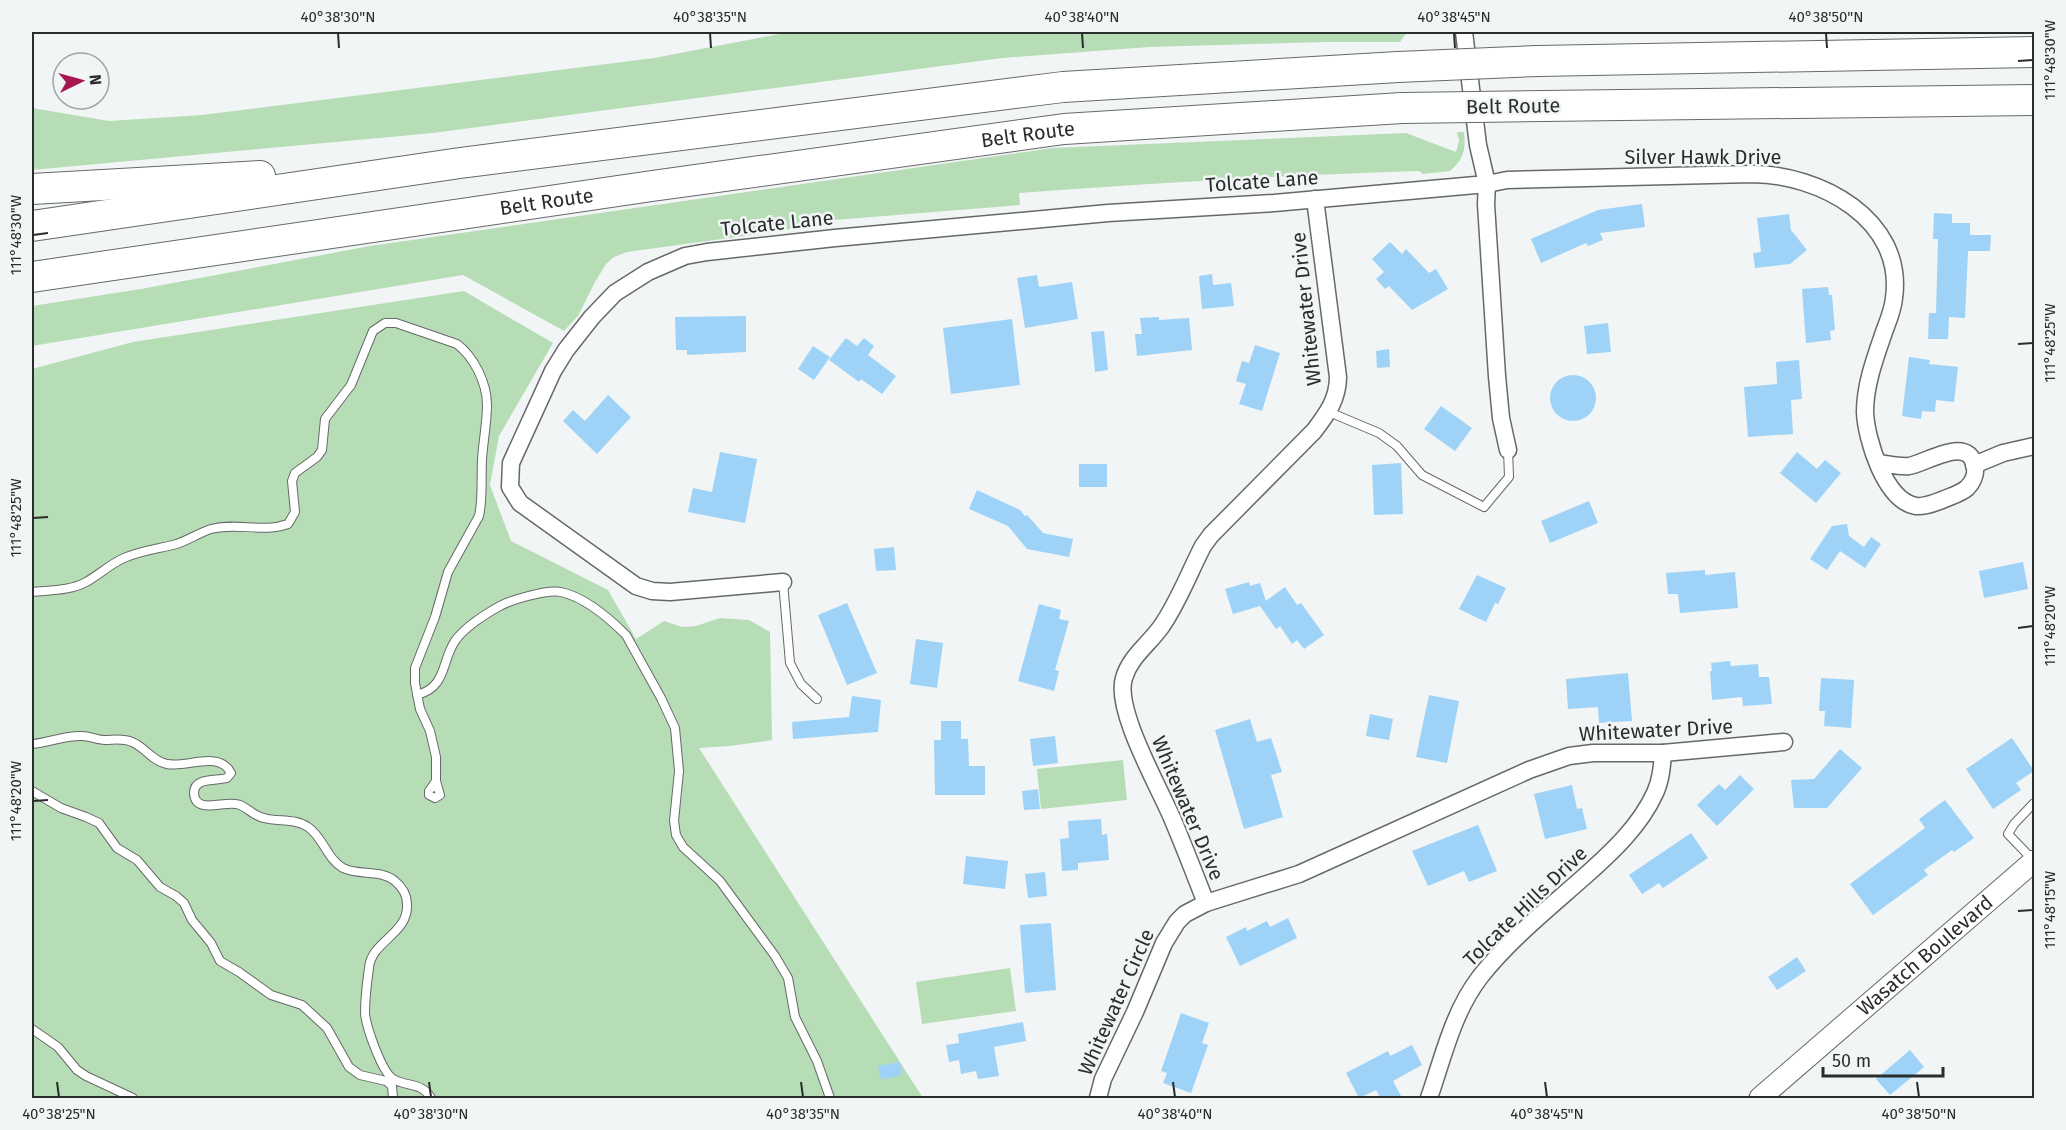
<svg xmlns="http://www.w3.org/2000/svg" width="2066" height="1130" font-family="'Fira Sans',sans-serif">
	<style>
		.green { fill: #b7ddb6 }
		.building { fill: #9ed3f7 }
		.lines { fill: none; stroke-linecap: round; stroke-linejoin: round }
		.service-casing { stroke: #66696a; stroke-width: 10 }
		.minor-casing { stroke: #66696a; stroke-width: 19 }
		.tertiary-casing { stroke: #66696a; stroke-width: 23 }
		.motorway-casing { stroke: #66696a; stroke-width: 32 }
		.service { stroke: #fff; stroke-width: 8 }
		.minor { stroke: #fff; stroke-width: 16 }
		.tertiary { stroke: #fff; stroke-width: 21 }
		.motorway { stroke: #fff; stroke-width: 30 }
		.motorway-bridge-casing { stroke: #66696a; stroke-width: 32; stroke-linecap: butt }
		.motorway-bridge { stroke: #fff; stroke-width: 30 }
		.ticks { fill: none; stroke: #2b2d2d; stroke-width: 2 }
		.labels { text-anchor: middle; stroke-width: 5; stroke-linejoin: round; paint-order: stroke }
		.street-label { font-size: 20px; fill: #2b2d2d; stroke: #f1f5f5 }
		.neatline { fill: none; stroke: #2b2d2d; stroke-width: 2 }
		.ticks-label { font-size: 15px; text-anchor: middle; fill: #2b2d2d }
	</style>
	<rect width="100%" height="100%" fill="#f1f5f5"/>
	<!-- green -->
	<g class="green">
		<path d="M 790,32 L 1407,32 L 1400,42 L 1326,42 L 1149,47 L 1002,58 L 433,133 L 32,170 L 32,108 L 109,121 L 202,115 L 654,58 Z"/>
		<path d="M 1457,132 L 1464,132 C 1466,149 1464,159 1450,171 L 1423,174 L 1419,171 C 1286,175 1153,183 1019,193 L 1020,205 L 834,220 L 780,231 L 627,252 L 614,257 L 606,264 L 595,282 L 578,316 L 564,331 L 463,275 L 32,346 L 32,306 L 141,289 L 370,246 L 1053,148 L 1406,133 L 1456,152 L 1459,141 Z"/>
		<path d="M 464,291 L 553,343 L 499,436 L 490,485 L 511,541 L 608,590 L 636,639 L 664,621 L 682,627 L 696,626 L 720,618 L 749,620 L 770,632 L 772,740 L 730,746 L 699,748 L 923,1098 L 32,1098 L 32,369 L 133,342 Z"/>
		<path d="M 1123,760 L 1127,800 L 1041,809 L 1037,769 Z"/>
		<path d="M 1010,968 L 1016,1011 L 922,1024 L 916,982 Z"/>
	</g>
	<!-- building -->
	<g class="building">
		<path d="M 1642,204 L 1645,227 L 1600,233 L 1603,240 L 1588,246 L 1586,243 L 1541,263 L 1531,239 L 1598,210 Z"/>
		<path d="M 1934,213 L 1952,214 L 1952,223 L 1970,223 L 1970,235 L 1991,235 L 1990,251 L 1968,251 L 1965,318 L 1949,317 L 1948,339 L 1928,339 L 1929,313 L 1936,313 L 1938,239 L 1933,239 Z"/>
		<path d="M 1789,214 L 1791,230 L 1807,250 L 1790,264 L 1755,268 L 1753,253 L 1761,252 L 1757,218 Z"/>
		<path d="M 1390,242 L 1402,254 L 1406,249 L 1429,273 L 1436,269 L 1448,289 L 1412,310 L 1389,286 L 1385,289 L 1376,279 L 1384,272 L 1372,259 Z"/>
		<path d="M 1212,274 L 1213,285 L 1231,283 L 1234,306 L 1202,309 L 1199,276 Z"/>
		<path d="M 1037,275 L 1039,287 L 1072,282 L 1078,319 L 1025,328 L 1017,278 Z"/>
		<path d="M 1828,287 L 1829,295 L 1832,295 L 1835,330 L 1830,331 L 1831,340 L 1806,343 L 1802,289 Z"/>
		<path d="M 746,316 L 746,352 L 687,355 L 687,350 L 676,350 L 675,317 Z"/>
		<path d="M 1159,317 L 1159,320 L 1189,318 L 1192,350 L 1137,356 L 1135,334 L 1142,334 L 1140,318 Z"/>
		<path d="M 1012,319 L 1020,385 L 951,394 L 943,328 Z"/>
		<path d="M 1608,323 L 1611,352 L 1587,354 L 1584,326 Z"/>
		<path d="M 1104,331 L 1108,370 L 1095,372 L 1091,332 Z"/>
		<path d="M 846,338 L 857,346 L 864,338 L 874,346 L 868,355 L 896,376 L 882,394 L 861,379 L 859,382 L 829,360 Z"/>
		<path d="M 1255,345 L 1280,353 L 1262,411 L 1239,404 L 1246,384 L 1236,381 L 1242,361 L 1249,363 Z"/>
		<path d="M 813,346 L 830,357 L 814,380 L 798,369 Z"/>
		<path d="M 1389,349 L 1390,367 L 1377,368 L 1376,351 Z"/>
		<path d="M 1909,357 L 1930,360 L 1929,364 L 1958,367 L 1954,402 L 1936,400 L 1935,412 L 1922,411 L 1921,419 L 1902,416 Z"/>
		<path d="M 1799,360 L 1802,399 L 1791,400 L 1793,434 L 1748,437 L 1744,387 L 1777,384 L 1776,362 Z"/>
		<circle cx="1573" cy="398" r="23"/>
		<path d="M 608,395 L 631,417 L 597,454 L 563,421 L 573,410 L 585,421 Z"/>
		<path d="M 1441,406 L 1472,428 L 1455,451 L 1424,429 Z"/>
		<path d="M 720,452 L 757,459 L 745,523 L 688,512 L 693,488 L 712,492 Z"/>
		<path d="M 1797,452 L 1817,469 L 1825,460 L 1841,473 L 1816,503 L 1780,473 Z"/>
		<path d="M 1401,463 L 1403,514 L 1374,515 L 1372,465 Z"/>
		<rect x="1079" y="464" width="28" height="23"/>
		<path d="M 977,490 L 1020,510 L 1025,516 L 1027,515 L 1043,533 L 1073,539 L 1069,557 L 1027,549 L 1008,526 L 969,509 Z"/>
		<path d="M 1589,501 L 1598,523 L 1550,543 L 1541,521 Z"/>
		<path d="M 1847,524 L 1849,536 L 1864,547 L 1871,537 L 1881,544 L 1865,568 L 1840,551 L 1827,570 L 1810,559 L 1832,526 Z"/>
		<path d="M 894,547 L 896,570 L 876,571 L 874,549 Z"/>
		<path d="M 2023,562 L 2028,589 L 1984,598 L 1979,571 Z"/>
		<path d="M 1705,570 L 1705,575 L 1735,572 L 1738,608 L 1680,613 L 1678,594 L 1668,594 L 1666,573 Z"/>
		<path d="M 1477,575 L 1506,588 L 1498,604 L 1495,603 L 1486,622 L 1459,609 Z"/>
		<path d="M 1249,582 L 1250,586 L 1260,583 L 1266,601 L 1285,587 L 1297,605 L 1301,603 L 1324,635 L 1304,649 L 1297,640 L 1292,644 L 1280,626 L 1276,629 L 1260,606 L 1233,614 L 1225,589 Z"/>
		<path d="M 847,603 L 877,673 L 847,685 L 818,615 Z"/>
		<path d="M 1039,604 L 1061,610 L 1059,619 L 1069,621 L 1055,670 L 1059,671 L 1054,691 L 1018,681 Z"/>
		<path d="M 916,639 L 943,643 L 937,688 L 910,684 Z"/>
		<path d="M 1730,661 L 1731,666 L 1758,664 L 1759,677 L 1769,677 L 1772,704 L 1743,706 L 1742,697 L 1712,700 L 1710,671 L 1712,671 L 1711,663 Z"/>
		<path d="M 1628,673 L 1632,721 L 1599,723 L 1598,707 L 1568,709 L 1566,679 Z"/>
		<path d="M 1821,678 L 1854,680 L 1851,728 L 1824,726 L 1825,711 L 1819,711 Z"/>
		<path d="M 1429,695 L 1459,701 L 1447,763 L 1416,757 Z"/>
		<path d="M 852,696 L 881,700 L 878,732 L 793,739 L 792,722 L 849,717 Z"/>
		<path d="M 1370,714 L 1393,719 L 1389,740 L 1366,736 Z"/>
		<path d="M 1250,719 L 1257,742 L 1271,738 L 1282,772 L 1271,775 L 1283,817 L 1244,829 L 1215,730 Z"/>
		<path d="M 941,721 L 961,721 L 961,739 L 968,739 L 969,766 L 985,766 L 985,795 L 935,795 L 934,740 L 941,740 Z"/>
		<path d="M 1055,736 L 1058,763 L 1033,766 L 1030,739 Z"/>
		<path d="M 2012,738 L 2034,771 L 2016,783 L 2021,790 L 1993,809 L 1966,769 Z"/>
		<path d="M 1840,749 L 1862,768 L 1827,808 L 1794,808 L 1791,780 L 1814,779 Z"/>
		<path d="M 1740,775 L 1754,789 L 1717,826 L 1697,805 L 1719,784 L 1725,790 Z"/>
		<path d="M 1572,785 L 1577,809 L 1582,808 L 1587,829 L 1545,839 L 1534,794 Z"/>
		<path d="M 1038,789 L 1040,809 L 1024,810 L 1022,791 Z"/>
		<path d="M 1945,800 L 1974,838 L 1954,852 L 1952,850 L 1924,870 L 1928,875 L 1873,915 L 1850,884 L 1925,828 L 1919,819 Z"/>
		<path d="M 1101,819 L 1102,835 L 1107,834 L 1109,860 L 1078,863 L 1078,870 L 1062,871 L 1060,839 L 1069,838 L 1068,821 Z"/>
		<path d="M 1478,825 L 1497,871 L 1469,882 L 1464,871 L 1428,886 L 1412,851 Z"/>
		<path d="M 1691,833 L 1708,858 L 1663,888 L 1659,883 L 1642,894 L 1629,875 Z"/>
		<path d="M 966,856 L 1008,861 L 1005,889 L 963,884 Z"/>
		<path d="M 1045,872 L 1047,896 L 1028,898 L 1025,874 Z"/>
		<path d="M 1288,918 L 1297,938 L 1240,966 L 1226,937 L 1246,927 L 1247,931 L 1267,921 L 1270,927 Z"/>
		<path d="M 1051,923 L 1056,990 L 1025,993 L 1020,925 Z"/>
		<path d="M 1797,957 L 1806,971 L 1777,990 L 1768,977 Z"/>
		<path d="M 1181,1013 L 1209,1023 L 1202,1043 L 1208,1045 L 1191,1093 L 1163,1083 L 1167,1073 L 1161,1071 Z"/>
		<path d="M 1023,1022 L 1026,1041 L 994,1047 L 999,1076 L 978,1079 L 976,1071 L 961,1074 L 959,1060 L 949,1062 L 946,1045 L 959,1043 L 958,1034 Z"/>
		<path d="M 1412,1045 L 1422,1065 L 1393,1081 L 1402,1098 L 1380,1098 L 1376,1090 L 1359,1098 L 1346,1073 L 1388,1051 L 1390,1056 Z"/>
		<path d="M 1910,1050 L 1924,1067 L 1890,1095 L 1876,1079 Z"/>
		<path d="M 900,1062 L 902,1075 L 881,1080 L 878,1066 Z"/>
	</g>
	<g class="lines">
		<defs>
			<g id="service">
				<path d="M 1329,412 L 1379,433 L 1397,446 L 1422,475 L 1484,507 L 1509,477 L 1508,450"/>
				<path d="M 783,582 L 790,663 L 801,684 L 817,699"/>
				<path d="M 32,592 C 49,590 70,591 86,582 C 99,575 110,564 124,558 C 140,551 156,549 173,545 C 186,542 198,533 211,529 C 237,522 263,533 288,524 L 295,512 L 292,481 L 295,473 L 317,457 L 322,450 L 325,419 L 351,385 L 373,331 L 385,323 L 396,323 L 457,344 C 474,357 487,383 487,405 C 487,423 483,442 482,460 C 481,479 483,498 479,516 L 448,572 L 435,617 L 415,668 L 415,683 L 420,709 L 430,731 L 436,757 L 436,781 L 429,791 L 429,795 L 435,798 L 440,795 L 436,781"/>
				<path d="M 417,695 C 447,687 441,662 455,641 C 464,628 484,615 498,607 C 510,600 548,589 561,592 C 584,597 609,618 626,635 L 661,698 L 675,728 L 679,771 L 674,821 L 676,835 L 683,847 L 720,881 L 775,956 L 788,978 L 795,1017 L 817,1061 L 830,1098"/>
				<path d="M 32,744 C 48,743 65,735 82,736 C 90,736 97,740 105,740 C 114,740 123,738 132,742 C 145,747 152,761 167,764 C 187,768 219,750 231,773 L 227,778 C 216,781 194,777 194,793 C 195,816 227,799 240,805 C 249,809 254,816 264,818 C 278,822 295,818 308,827 C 323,837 327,859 343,868 C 360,876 380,869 395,881 C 402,887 407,894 407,904 C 409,934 371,941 369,968 C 367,982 365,998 365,1013 C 366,1027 382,1072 393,1079 C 407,1087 422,1082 431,1098"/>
				<path d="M 32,791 L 61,808 L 86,817 L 99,823 L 117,848 L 137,860 L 160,887 L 176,896 L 184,903 L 192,920 L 211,943 L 220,961 L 239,972 L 271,995 L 302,1005 L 327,1028 L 349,1067 L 360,1075 L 386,1081 L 392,1086 L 393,1098"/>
				<path d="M 2034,861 L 2008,834 L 2014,824 L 2034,803"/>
				<path d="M 32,1029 L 58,1047 L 77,1070 L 86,1076 L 133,1098"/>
			</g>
			<g id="minor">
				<path d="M 1464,32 L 1478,145 L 1487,184 L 1486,204 L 1497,376 L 1501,418 L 1508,450"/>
				<path d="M 1974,465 L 2003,453 L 2034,446"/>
				<path d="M 783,582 L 670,592 L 652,591 L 636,586 L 520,503 L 510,487 L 511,463 L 553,371 L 566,350 L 592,317 L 615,293 L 648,272 L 685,256 L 707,252 L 835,238 L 1108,213 L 1274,203 L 1487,184 L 1507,180 L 1752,174 C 1819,174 1905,219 1894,298 C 1893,310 1888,321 1884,332 C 1875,358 1865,385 1865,412 C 1866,439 1885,501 1916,506 C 1925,507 1934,503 1942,500 C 1951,496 1960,494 1967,488 C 1972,483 1976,475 1975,468 C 1970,433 1927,463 1909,466 C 1899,467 1888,464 1878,463"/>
				<path d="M 1206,903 C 1195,875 1184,846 1172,818 C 1159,787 1114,709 1124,678 C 1130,657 1148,645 1161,627 C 1178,603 1189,573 1203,546 L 1211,535 L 1314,431 C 1327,414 1338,399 1338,377 L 1315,199"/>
				<path d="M 1098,1098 L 1103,1079 L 1135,1012 L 1164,943 L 1177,922 L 1185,914 L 1206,903 L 1299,874 L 1529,770 L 1569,756 L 1593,753 L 1663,753 L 1784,742"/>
				<path d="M 1429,1098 C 1443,1058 1453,1012 1480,977 C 1510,939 1549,908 1585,876 C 1612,852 1640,826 1655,793 C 1661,780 1662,766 1663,753"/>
			</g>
			<g id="tertiary">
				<path id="s1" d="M 1760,1098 L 2034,861"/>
			</g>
			<g id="motorway">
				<path d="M 1538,61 L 2034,52"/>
				<path d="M 1543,106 L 2034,100"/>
				<path d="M 32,189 L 260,176"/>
				<path d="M 32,226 L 460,163 L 1063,87 L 1398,67"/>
				<path id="s2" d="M 32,277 L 652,186 L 1064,129 L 1402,108"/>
			</g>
		</defs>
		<!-- service casing -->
		<use href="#service" class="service-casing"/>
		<!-- minor casing -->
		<use href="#minor" class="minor-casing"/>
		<!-- tertiary casing -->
		<use href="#tertiary" class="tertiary-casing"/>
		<!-- motorway casing -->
		<use href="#motorway" class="motorway-casing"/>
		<!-- service -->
		<use href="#service" class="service"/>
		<!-- minor -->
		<use href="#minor" class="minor"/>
		<!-- tertiary -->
		<use href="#tertiary" class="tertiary"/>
		<!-- motorway -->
		<use href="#motorway" class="motorway"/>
		<defs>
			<g id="motorway-bridge">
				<path d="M 1398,67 L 1538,61"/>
				<path d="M 1402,108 L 1543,106"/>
			</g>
		</defs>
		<!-- motorway-bridge casing -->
		<use href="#motorway-bridge" class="motorway-bridge-casing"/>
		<!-- motorway-bridge -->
		<use href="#motorway-bridge" class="motorway-bridge"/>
	</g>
	<!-- ticks -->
	<path class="ticks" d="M 338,33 L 339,48M 710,33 L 711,48M 1082,33 L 1083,48M 1454,33 L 1455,48M 1826,33 L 1827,48M 2018,61 L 2033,60M 33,235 L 48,233M 2018,344 L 2033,343M 33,518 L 48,517M 2018,628 L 2033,626M 33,801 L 48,800M 2018,911 L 2033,910M 57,1082 L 59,1097M 429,1082 L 431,1097M 801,1082 L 803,1097M 1173,1082 L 1175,1097M 1545,1082 L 1547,1097M 1917,1082 L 1919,1097"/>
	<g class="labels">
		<!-- street labels -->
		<g class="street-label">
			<text transform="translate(1513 106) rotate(-1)" y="7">Belt Route</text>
			<text dy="7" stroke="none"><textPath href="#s2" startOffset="1006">Belt Route</textPath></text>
			<text x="1703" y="164">Silver Hawk Drive</text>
			<text transform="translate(1262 181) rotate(-4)" y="7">Tolcate Lane</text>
			<text dy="7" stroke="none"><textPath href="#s2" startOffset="520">Belt Route</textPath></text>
			<text transform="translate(777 223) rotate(-6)" y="7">Tolcate Lane</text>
			<text transform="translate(1306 309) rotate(-96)" y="7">Whitewater Drive</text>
			<text transform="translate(1656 730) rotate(-3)" y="7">Whitewater Drive</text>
			<text transform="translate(1188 808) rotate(67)" y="7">Whitewater Drive</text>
			<text transform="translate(1525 906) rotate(-44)" y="7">Tolcate Hills Drive</text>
			<text dy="7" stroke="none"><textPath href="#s1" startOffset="218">Wasatch Boulevard</textPath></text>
			<text transform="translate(1116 1002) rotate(-66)" y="7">Whitewater Circle</text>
		</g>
	</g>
	<!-- border -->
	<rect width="2066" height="1130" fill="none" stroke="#f1f5f5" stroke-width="66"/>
	<!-- north arrow -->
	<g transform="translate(81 81) rotate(85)"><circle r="28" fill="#f1f5f5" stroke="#a2a5a5" stroke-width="1.5"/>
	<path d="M0-4.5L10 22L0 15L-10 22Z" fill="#a81651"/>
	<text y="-9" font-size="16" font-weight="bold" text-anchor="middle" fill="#2b2d2d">N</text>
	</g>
	<!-- scale -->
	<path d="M1823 1067v9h120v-9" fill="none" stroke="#2b2d2d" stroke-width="3"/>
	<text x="1832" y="1067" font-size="18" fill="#2b2d2d" stroke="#f1f5f5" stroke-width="4.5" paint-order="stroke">50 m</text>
	<rect x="33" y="33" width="2000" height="1064" class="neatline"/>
	<g class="ticks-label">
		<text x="338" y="22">40°38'30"N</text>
		<text x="710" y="22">40°38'35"N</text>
		<text x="1082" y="22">40°38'40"N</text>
		<text x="1454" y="22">40°38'45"N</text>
		<text x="1826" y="22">40°38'50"N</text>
		<text transform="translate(2050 60) rotate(-90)" y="5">111°48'30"W</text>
		<text transform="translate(16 235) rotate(-90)" y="5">111°48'30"W</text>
		<text transform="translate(2050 343) rotate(-90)" y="5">111°48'25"W</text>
		<text transform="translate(16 518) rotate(-90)" y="5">111°48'25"W</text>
		<text transform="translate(2050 626) rotate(-90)" y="5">111°48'20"W</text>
		<text transform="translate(16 801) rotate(-90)" y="5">111°48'20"W</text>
		<text transform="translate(2050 910) rotate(-90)" y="5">111°48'15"W</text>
		<text x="59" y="1119">40°38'25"N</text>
		<text x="431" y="1119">40°38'30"N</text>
		<text x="803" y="1119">40°38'35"N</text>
		<text x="1175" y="1119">40°38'40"N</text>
		<text x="1547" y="1119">40°38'45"N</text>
		<text x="1919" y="1119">40°38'50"N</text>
	</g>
</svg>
